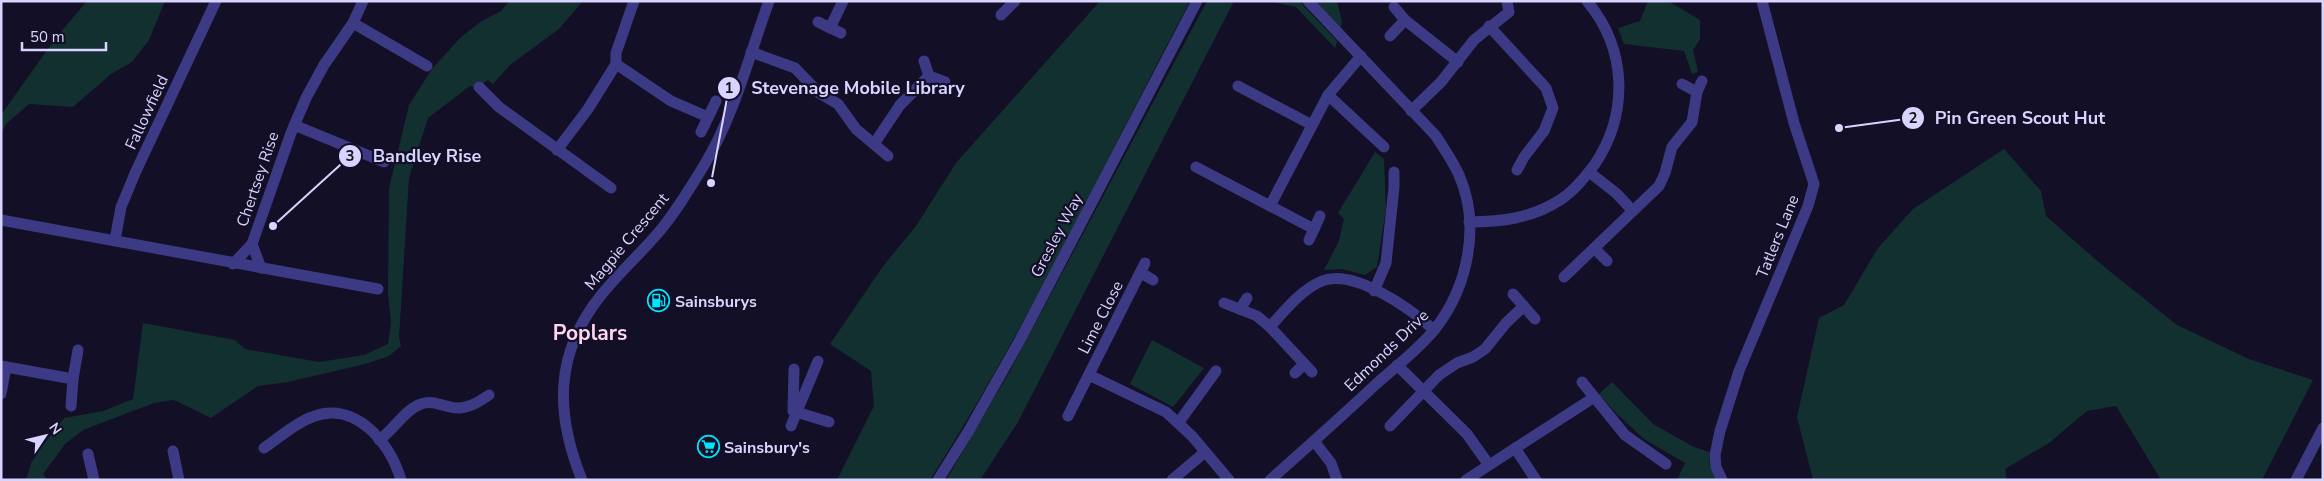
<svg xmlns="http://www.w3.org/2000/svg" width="2324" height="481" font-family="'Nunito Sans',sans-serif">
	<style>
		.green { fill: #12302f }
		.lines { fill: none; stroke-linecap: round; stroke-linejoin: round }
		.minor { stroke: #3d3a85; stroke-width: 11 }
		.labels { text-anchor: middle; stroke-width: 4.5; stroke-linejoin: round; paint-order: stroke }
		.street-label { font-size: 16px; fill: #d9d4ff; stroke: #130f26 }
		.poi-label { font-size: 16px; font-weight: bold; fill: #d9d4ff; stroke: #130f26; text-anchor: start }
		.district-label { font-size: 21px; font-weight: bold; fill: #ffd6f0; stroke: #130f26 }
		.leader { fill: none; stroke: #d9d4ff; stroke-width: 2 }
		.callout-dot { fill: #d9d4ff; stroke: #130f26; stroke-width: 2 }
		.mark-label { font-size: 15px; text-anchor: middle; font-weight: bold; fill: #111 }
		.callout-label { font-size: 18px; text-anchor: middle; font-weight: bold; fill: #d9d4ff; stroke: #130f26; stroke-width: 4.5; stroke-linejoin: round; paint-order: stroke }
	</style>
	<rect width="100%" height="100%" fill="#130f26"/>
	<!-- green -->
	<g class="green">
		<path d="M 87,1 L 165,1 L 149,40 L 132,62 L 111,74 L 73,107 L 29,104 L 6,124 L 1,134 L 1,115 L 55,39 Z"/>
		<path d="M 509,1 L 583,1 L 559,29 L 510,65 L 493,84 L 488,80 L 477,88 L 470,86 L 428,118 L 409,178 L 399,338 L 401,346 L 389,356 L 365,364 L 288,382 L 258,386 L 211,418 L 174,400 L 154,403 L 83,430 L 65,444 L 43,474 L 48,480 L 26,480 L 32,460 L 64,418 L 103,411 L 133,399 L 143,323 L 235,340 L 245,349 L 319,362 L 364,355 L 388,344 L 391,323 L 388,293 L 389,188 L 409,105 L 432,69 L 460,38 L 480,22 L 501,11 Z"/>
		<path d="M 1100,1 L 1190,1 C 1105,161 1028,327 930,480 L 837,480 L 874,406 L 871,371 L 830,344 L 884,265 L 916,226 L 956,163 Z"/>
		<path d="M 1207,1 L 1234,1 L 1018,422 L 980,480 L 946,480 L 1011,369 Z"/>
		<path d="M 1268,1 L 1299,1 L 1337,41 L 1335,48 L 1296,7 Z"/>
		<path d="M 1315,1 L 1337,1 L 1342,23 L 1341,28 Z"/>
		<path d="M 1648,1 L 1668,1 L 1700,20 L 1700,39 L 1693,50 L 1698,72 L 1692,74 L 1684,51 L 1624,44 L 1618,28 L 1640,21 Z"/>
		<path d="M 2004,149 L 2041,191 L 2046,216 L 2102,265 L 2177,325 L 2249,359 L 2313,380 L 2262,480 L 2161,480 L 2116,406 L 2087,411 L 2049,443 L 2005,469 L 2007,480 L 1813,480 L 1797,417 L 1819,318 L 1844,305 L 1878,248 L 1913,209 Z"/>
		<path d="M 1375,152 L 1384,159 L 1386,209 L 1377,267 L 1365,275 L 1342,269 L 1324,270 L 1339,241 L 1344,219 L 1338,213 Z"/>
		<path d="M 1152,340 L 1204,368 L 1173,407 L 1130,384 Z"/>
		<path d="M 1612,382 L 1653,424 L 1694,447 L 1709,452 L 1710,466 L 1717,480 L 1677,480 L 1685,463 L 1644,439 L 1614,411 L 1599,394 Z"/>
	</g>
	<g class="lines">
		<!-- minor -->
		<g class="minor">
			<path d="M 1394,7 L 1405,20 L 1458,62"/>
			<path d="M 1001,15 L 1015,1"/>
			<path d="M 818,22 L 841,33"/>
			<path d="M 353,23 L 427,66"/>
			<path d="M 1489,26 L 1546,88 L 1553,108 L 1544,131 L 1524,157 L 1517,170"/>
			<path d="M 830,28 L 843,1"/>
			<path d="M 1390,36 L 1405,20"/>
			<path d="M 751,52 L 795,68 L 819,93 L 838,104 L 856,129 L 888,156"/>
			<path d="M 924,61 L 929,76"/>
			<path d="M 616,64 L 671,101 L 708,117"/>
			<path d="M 1682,84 L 1697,92"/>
			<path d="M 1238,86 L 1312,125"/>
			<path d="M 479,87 L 499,107 L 611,188"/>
			<path d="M 1328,95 L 1384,147"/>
			<path d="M 1411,111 L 1441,82 L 1474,40 L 1509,12 L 1507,1"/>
			<path d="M 294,125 L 384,162"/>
			<path d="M 701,132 L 716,101"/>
			<path d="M 874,144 L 900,105 L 929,76 L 945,82"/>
			<path d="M 557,150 L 588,109 L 616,64 L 616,53 L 634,1"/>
			<path d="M 1196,167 L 1314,229"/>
			<path d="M 1589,172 L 1616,193 L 1632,210"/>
			<path d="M 1270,206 L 1328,95 L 1361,56"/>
			<path d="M 1,220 L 378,289"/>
			<path d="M 1469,222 C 1502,222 1532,218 1560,200 C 1574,191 1585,177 1595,164 C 1629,113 1627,49 1587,1"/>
			<path d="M 115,240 L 121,207 L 136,171 L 216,1"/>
			<path d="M 1309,240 L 1320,216"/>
			<path d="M 252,244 L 261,268"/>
			<path d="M 1595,249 L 1607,261"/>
			<path d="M 233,264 L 252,244 L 291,133 L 306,98 L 324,65 L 353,23 L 363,1"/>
			<path d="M 1141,273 L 1153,280"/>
			<path d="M 1564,277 L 1659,186 L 1665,173 L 1672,147 L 1692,122 L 1697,92 L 1702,81"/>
			<path d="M 1374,291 L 1386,263 L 1394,187 L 1394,172"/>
			<path d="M 1513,294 L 1535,319"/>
			<path d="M 1224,303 L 1257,316 L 1270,327 L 1312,372"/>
			<path d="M 1240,309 L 1247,298"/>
			<path d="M 1270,327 C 1284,311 1302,289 1322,281 C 1354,268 1411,309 1434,330"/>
			<path d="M 1397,365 L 1467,434 L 1489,465"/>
			<path d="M 1,366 L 73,379"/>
			<path d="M 794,369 L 793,411 L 829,422"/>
			<path d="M 1295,373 L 1304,364"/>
			<path d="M 1089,375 L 1166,412 L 1192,436 L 1229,480"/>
			<path d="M 1582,382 L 1625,435 L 1666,464"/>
			<path d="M 1,394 L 6,367"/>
			<path d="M 71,406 L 73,379 L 78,350"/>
			<path d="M 1068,416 L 1145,263"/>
			<path d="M 1179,422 L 1216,371"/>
			<path d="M 791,426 L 818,361"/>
			<path d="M 1390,426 L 1439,375 L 1457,363 L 1473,357 L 1485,349 L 1506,323 L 1524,306"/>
			<path d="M 379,440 C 394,430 404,410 421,404 C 435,399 446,409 460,408 C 471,407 480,401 489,395"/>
			<path d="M 1314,441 L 1331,463 L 1337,480"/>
			<path d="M 264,448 C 279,438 295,423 312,417 C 355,400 390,442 401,480"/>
			<path d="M 1515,448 L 1536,480"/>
			<path d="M 173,451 L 179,480"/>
			<path d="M 88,454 L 94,480"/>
			<path d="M 582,480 C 555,413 554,353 602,294 C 619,273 640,254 658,233 C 675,213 689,190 703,167 C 734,117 749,56 769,1"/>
			<path d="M 938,480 L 968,432 L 1020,340 L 1197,1"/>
			<path d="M 1172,480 L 1205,452"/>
			<path d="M 1270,480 C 1305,449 1340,418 1374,386 C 1394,368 1418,350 1435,329 C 1468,287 1481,225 1459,175 C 1453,161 1444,149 1436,136 L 1308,1"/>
			<path d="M 1466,480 L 1593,398"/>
			<path d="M 1722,480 L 1716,467 L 1715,455 L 1720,431 L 1739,371 L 1808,206 L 1814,184 L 1794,123 L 1762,1"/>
			<path d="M 2296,480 L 2323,428"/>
		</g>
	</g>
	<!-- icons -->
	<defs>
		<symbol id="fuel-ring" viewBox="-11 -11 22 22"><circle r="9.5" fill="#130f26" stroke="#00e5ff" stroke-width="1.5"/><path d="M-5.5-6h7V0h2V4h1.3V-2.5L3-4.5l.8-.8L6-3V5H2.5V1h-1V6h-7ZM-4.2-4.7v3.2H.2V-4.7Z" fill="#00e5ff"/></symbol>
		<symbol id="supermarket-ring" viewBox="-11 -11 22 22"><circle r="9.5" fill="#130f26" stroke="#00e5ff" stroke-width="1.5"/><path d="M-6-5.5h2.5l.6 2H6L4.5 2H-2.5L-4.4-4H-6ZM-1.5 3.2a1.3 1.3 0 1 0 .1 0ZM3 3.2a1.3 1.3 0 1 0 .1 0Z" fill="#00e5ff"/></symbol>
	</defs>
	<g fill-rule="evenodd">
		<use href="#fuel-ring" x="646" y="288" width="25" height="25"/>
		<use href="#supermarket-ring" x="696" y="434" width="25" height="25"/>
	</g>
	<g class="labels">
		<!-- street labels -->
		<g class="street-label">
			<text transform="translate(146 112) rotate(-65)" y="6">Fallowfield</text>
			<text transform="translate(257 179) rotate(-71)" y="6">Chertsey Rise</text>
			<text transform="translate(1056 235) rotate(-62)" y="6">Gresley Way</text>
			<text transform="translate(1777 236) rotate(-68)" y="6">Tatlers Lane</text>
			<text transform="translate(626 241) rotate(-50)" y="6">Magpie Crescent</text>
			<text transform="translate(1100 317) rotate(-63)" y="6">Lime Close</text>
			<text transform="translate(1386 350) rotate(-44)" y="6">Edmonds Drive</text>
		</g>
		<!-- poi labels -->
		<g class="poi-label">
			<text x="675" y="307">Sainsburys</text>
			<text x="724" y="453">Sainsbury's</text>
		</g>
		<!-- district labels -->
		<g class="district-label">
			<text x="590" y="340">Poplars</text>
		</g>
	</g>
	<!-- callouts -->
	<path class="leader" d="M711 183L729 88M1839 128L1913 118M273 226L350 156"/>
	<g class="callout-dot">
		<circle cx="711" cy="183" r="5"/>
		<circle cx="1839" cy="128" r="5"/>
		<circle cx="273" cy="226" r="5"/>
		<circle cx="729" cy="88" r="12"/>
		<circle cx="1913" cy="118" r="12"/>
		<circle cx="350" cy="156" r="12"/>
	</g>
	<g class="mark-label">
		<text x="729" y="93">1</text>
		<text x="1913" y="123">2</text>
		<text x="350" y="161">3</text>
	</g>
	<g class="callout-label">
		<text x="858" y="94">Stevenage Mobile Library</text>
		<text x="2020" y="124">Pin Green Scout Hut</text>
		<text x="427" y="162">Bandley Rise</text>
	</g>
	<!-- border -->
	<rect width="2324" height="481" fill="none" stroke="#d9d4ff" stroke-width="5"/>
	<!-- north arrow -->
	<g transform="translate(45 436) rotate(55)" stroke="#130f26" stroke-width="4" paint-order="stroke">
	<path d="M0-4L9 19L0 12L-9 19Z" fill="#d9d4ff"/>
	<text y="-8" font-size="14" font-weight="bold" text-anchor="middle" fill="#d9d4ff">N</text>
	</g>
	<!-- scale -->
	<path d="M22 42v8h84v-8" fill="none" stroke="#d9d4ff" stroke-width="2.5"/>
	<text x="30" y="42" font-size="15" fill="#d9d4ff" stroke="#130f26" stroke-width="4" paint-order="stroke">50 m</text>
</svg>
